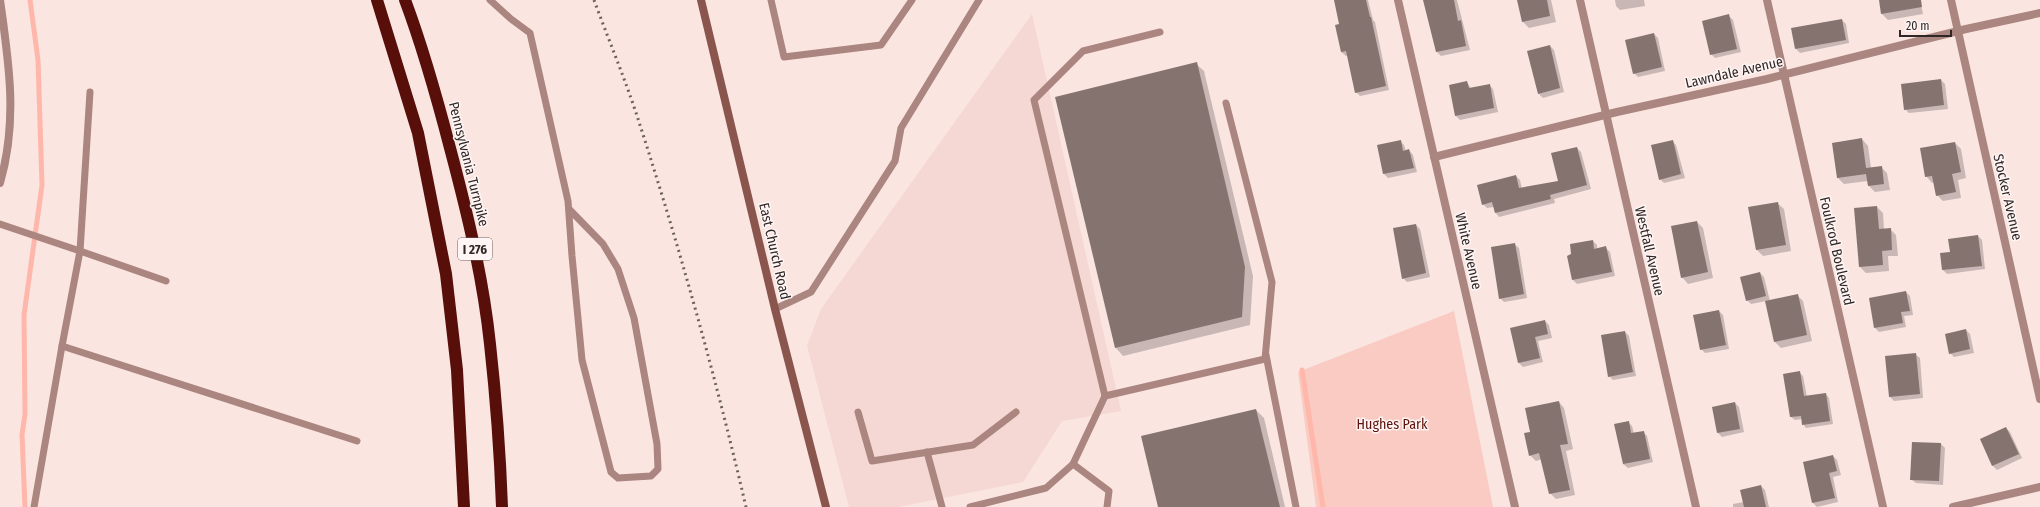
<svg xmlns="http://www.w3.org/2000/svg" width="2040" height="507" font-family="'Fira Sans Condensed',sans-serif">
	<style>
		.built { fill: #f5d8d3 }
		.green { fill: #facbc2 }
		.shadow { fill: #0003 }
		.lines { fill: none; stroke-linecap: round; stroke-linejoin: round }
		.stream { stroke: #ffb7ab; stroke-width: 5 }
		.building { fill: #857370 }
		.lane { stroke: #ab857f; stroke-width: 7 }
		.street { stroke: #ab857f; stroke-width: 8 }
		.secondary { stroke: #8a554c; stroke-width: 8 }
		.highway { stroke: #580f09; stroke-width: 12 }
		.rail { stroke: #6c605e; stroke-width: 3; stroke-dasharray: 2 4; stroke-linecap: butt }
		.labels { text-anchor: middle; stroke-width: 3; stroke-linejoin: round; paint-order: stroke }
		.shield { fill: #fef5f4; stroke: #6d6564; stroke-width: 1 }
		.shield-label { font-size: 13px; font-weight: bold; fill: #2f2726 }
		.street-label { font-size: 14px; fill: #2f2726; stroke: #fef5f4 }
		.park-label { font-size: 14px; fill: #5d120b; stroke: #fef5f4 }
	</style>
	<rect width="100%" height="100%" fill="#fae5e1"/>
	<!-- built -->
	<path class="built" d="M 1032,14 L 1121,411 L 1062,421 L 1023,482 L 898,507 L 849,507 L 807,346 L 821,309 Z"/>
	<!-- green -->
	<path class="green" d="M 1454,311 L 1493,507 L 1316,507 L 1298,372 Z"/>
	<!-- shadow -->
	<g class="shadow">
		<path d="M 1335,0 L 1368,0 L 1373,20 L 1375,22 L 1389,90 L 1360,96 L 1356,92 L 1348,55 L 1346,56 L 1341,52 L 1340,25 Z"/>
		<path d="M 1424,0 L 1457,0 L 1470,50 L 1441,56 L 1437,52 Z"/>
		<path d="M 1518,0 L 1551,0 L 1556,22 L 1529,28 L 1523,22 Z"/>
		<path d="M 1615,0 L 1644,0 L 1645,6 L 1620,10 L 1616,6 Z"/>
		<path d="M 1880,0 L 1920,0 L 1923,14 L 1888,20 L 1882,14 Z"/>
		<path d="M 1729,16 L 1733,20 L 1741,52 L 1715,58 L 1711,54 Z"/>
		<path d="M 1842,20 L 1846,24 L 1849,43 L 1800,53 L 1796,49 Z"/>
		<path d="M 1654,34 L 1658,38 L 1665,71 L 1638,77 L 1634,73 Z"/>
		<path d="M 1550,46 L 1554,50 L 1564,92 L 1543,98 L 1539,94 Z"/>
		<path d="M 1196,64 L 1204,71 L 1253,276 L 1250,325 L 1123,356 L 1116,348 Z"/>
		<path d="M 1941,80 L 1945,84 L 1948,109 L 1909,113 L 1905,109 Z"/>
		<path d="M 1467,82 L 1471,89 L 1489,85 L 1493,89 L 1498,112 L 1460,120 L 1456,116 Z"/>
		<path d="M 1862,139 L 1868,146 L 1871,168 L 1881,167 L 1887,173 L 1890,190 L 1875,192 L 1869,186 L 1868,181 L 1844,184 L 1838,178 L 1833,143 Z"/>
		<path d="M 1400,141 L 1404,145 L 1406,151 L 1409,150 L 1413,155 L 1417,172 L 1388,178 L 1384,174 L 1378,146 Z"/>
		<path d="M 1672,141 L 1676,145 L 1685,178 L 1664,183 L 1660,179 Z"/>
		<path d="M 1955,143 L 1961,149 L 1966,178 L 1958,180 L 1961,198 L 1943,201 L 1937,195 L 1934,182 L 1932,183 L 1926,176 Z"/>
		<path d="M 1577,148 L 1581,152 L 1591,189 L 1554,199 L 1555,203 L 1499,217 L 1495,212 L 1494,207 L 1487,208 L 1483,204 L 1516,176 L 1520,180 L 1522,189 L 1560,182 Z"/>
		<path d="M 1777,203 L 1784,209 L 1791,251 L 1763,256 L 1757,250 Z"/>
		<path d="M 1877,207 L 1883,213 L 1884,230 L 1890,229 L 1896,235 L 1898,256 L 1888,256 L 1889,271 L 1866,273 L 1860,267 Z"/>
		<path d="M 1697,222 L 1703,228 L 1713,278 L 1688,284 L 1682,277 Z"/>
		<path d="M 1416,225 L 1420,229 L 1430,277 L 1407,282 L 1403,278 Z"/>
		<path d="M 1978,236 L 1982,240 L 1985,269 L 1947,274 L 1943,270 L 1941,254 L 1951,252 Z"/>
		<path d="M 1593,241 L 1597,245 L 1597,249 L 1606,248 L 1610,252 L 1615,276 L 1577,284 L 1573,280 L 1568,256 Z"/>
		<path d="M 1514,244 L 1519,248 L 1527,298 L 1504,302 L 1500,298 Z"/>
		<path d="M 1760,273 L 1764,277 L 1770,301 L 1797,295 L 1803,301 L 1812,341 L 1781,348 L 1775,342 L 1766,301 L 1751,304 L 1747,300 Z"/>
		<path d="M 1906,292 L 1910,296 L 1913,315 L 1904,316 L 1906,327 L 1879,332 L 1875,328 Z"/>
		<path d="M 1719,311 L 1723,315 L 1729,349 L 1705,353 L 1701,349 Z"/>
		<path d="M 1545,321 L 1549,325 L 1552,338 L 1538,341 L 1543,362 L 1523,367 L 1519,363 L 1511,329 Z"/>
		<path d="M 1966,330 L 1970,334 L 1974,353 L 1954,357 L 1950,353 Z"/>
		<path d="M 1625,332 L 1629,336 L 1636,376 L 1613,380 L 1609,376 Z"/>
		<path d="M 1915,354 L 1920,358 L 1923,398 L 1894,401 L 1890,397 L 1886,357 Z"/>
		<path d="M 1799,372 L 1803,376 L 1807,397 L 1826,394 L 1829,398 L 1833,424 L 1806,428 L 1803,424 L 1802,419 L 1795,420 L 1791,417 L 1784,375 Z"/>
		<path d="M 1559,402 L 1564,408 L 1573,449 L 1566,451 L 1575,495 L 1556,499 L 1550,493 L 1542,459 L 1536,461 L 1530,455 L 1531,433 Z"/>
		<path d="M 1735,403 L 1739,407 L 1744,432 L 1722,437 L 1718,433 Z"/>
		<path d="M 1256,410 L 1264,418 L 1285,507 L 1159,507 Z"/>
		<path d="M 1628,422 L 1632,426 L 1634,434 L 1643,432 L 1647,436 L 1653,462 L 1628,468 L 1623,464 Z"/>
		<path d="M 2006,428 L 2010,432 L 2022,458 L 1997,470 L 1993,466 L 1981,440 Z"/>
		<path d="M 1913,443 L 1941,444 L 1945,448 L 1943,485 L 1916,483 L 1911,479 Z"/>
		<path d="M 1833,456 L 1837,460 L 1841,475 L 1833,477 L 1838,502 L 1817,507 L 1813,503 Z"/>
		<path d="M 1761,486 L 1765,490 L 1769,507 L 1733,507 L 1733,504 L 1744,502 Z"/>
	</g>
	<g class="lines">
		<!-- stream -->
		<g class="stream">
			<path d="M 1302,370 L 1323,507"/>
			<path d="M 25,507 L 22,435 L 25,414 L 24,315 L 42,185 L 38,60 L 30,0"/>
		</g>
	</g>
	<!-- building -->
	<g class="building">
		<path d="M 1334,0 L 1366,0 L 1370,17 L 1371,17 L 1386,86 L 1355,93 L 1346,51 L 1341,52 L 1335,25 L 1339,24 Z"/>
		<path d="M 1423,0 L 1454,0 L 1458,21 L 1461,20 L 1466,46 L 1436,52 Z"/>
		<path d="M 1517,0 L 1547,0 L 1550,16 L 1522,22 Z"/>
		<path d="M 1879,0 L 1921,0 L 1922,7 L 1881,14 Z"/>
		<path d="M 1729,14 L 1737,49 L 1710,55 L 1702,21 Z"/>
		<path d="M 1842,19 L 1846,40 L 1795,49 L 1791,28 Z"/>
		<path d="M 1654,33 L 1662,67 L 1633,74 L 1625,40 Z"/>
		<path d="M 1550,45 L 1560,88 L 1538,94 L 1527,51 Z"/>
		<path d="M 1197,62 L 1245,267 L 1242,317 L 1115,348 L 1055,97 Z"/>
		<path d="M 1941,79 L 1944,105 L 1904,110 L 1901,84 Z"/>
		<path d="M 1467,81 L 1469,88 L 1490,84 L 1494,108 L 1455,116 L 1449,85 Z"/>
		<path d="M 1862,138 L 1866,168 L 1882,166 L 1884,184 L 1868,186 L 1866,174 L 1837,178 L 1832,143 Z"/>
		<path d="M 1401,140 L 1403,151 L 1409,149 L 1414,168 L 1383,174 L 1377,145 Z"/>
		<path d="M 1673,140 L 1681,174 L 1659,180 L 1651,145 Z"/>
		<path d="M 1955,142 L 1961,172 L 1952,174 L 1956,192 L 1936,196 L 1932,176 L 1925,177 L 1920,148 Z"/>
		<path d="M 1577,147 L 1587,185 L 1550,195 L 1551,199 L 1495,213 L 1492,202 L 1482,205 L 1477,185 L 1516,175 L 1519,188 L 1558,181 L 1551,153 Z"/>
		<path d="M 1778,202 L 1786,245 L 1756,250 L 1748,207 Z"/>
		<path d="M 1877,206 L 1879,229 L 1891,228 L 1892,250 L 1882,251 L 1883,265 L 1859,267 L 1854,208 Z"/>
		<path d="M 1697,221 L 1708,272 L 1681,278 L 1671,226 Z"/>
		<path d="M 1416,224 L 1426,273 L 1402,279 L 1393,228 Z"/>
		<path d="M 1978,235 L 1982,266 L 1942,270 L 1940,253 L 1950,252 L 1948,239 Z"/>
		<path d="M 1593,240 L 1594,249 L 1606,246 L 1612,272 L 1572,280 L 1567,256 L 1571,254 L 1570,244 Z"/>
		<path d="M 1515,243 L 1524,294 L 1499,299 L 1491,247 Z"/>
		<path d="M 1760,272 L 1766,296 L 1746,301 L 1740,277 Z"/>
		<path d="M 1906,291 L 1910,311 L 1901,312 L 1903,323 L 1874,328 L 1869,298 Z"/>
		<path d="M 1798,294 L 1807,335 L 1774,342 L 1765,301 Z"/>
		<path d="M 1719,310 L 1726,345 L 1700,350 L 1693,315 Z"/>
		<path d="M 1545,320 L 1548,334 L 1535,337 L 1540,358 L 1518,363 L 1510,328 Z"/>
		<path d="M 1966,329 L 1970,349 L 1949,354 L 1945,334 Z"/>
		<path d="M 1625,331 L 1633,372 L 1608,377 L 1601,335 Z"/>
		<path d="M 1916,353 L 1920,394 L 1889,397 L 1885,356 Z"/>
		<path d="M 1800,371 L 1804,396 L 1826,393 L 1830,421 L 1802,425 L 1801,416 L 1790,417 L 1783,374 Z"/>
		<path d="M 1559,401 L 1568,444 L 1560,445 L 1570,490 L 1549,494 L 1539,453 L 1529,456 L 1524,433 L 1530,432 L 1525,408 Z"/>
		<path d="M 1735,402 L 1740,429 L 1717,433 L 1712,407 Z"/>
		<path d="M 1256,409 L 1280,507 L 1158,507 L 1141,436 Z"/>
		<path d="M 1629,421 L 1631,433 L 1644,431 L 1650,459 L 1623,464 L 1614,424 Z"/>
		<path d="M 2006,427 L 2019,454 L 1992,466 L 1980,439 Z"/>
		<path d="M 1912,442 L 1941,443 L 1939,481 L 1910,480 Z"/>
		<path d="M 1833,455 L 1837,471 L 1829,473 L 1835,498 L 1812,503 L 1803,462 Z"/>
		<path d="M 1761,485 L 1766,507 L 1744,507 L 1740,490 Z"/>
	</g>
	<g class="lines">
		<!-- lane -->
		<g class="lane">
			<path d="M 490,0 L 511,19 L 530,33 L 568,201 L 572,256 L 582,360 L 611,472 L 618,478 L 651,476 L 658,469 L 657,444 L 634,318 L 618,269 L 603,244 L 569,209"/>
			<path d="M 771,0 L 784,57 L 881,45 L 912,0"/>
			<path d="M 1160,32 L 1083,51 L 1034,100 L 1105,396 L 1265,359 L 1272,282 L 1226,103"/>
			<path d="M 90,92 L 80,251 L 166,281"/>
			<path d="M 0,224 L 80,251 L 62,346 L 357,441"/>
			<path d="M 775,309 L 811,292 L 895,161 L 901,128 L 979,0"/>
			<path d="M 1266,355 L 1296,507"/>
			<path d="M 858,412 L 872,461 L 973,445 L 1016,412"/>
			<path d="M 927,452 L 942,507"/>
			<path d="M 1073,464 L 1109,491 L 1107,507"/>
			<path d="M 34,507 L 62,346"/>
			<path d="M 970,507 L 1046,488 L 1073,464 L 1105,396"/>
		</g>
		<!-- street -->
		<g class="street">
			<path d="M 1398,0 L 1515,507"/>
			<path d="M 1580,0 L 1696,507"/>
			<path d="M 1767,0 L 1883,507"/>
			<path d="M 1951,0 L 2040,399"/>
			<path d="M 1434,157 L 1617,112 L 1767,79 L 1966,29 L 2040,13"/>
			<path d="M 0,183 C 18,121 9,63 0,0"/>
			<path d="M 1953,507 L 2040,487"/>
		</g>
		<!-- secondary -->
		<path class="secondary" d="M 701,0 L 775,309 L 826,507"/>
		<!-- highway -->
		<g class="highway">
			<path d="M 377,0 L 418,133 L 446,274 L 457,370 L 464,507"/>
			<path d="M 405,0 C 423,48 437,98 450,148 C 467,212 483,277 490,344 C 496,398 500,452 502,507"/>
		</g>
		<!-- rail -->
		<path class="rail" d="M 594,0 C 609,41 626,81 639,122 C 680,249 716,378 746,507"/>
	</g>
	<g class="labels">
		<!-- shield labels -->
		<rect class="shield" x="458" y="238" width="34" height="22" rx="3"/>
		<g class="shield-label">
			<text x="475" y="254">I 276</text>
		</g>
		<!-- street labels -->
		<g class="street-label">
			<text transform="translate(1734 72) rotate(-13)" y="5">Lawndale Avenue</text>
			<text transform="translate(469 164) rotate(76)" y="5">Pennsylvania Turnpike</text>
			<text transform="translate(2008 197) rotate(77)" y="5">Stocker Avenue</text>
			<text transform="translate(775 251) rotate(77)" y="5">East Church Road</text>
			<text transform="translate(1469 251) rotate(77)" y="5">White Avenue</text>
			<text transform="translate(1650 251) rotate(77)" y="5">Westfall Avenue</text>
			<text transform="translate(1837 251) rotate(77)" y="5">Foulkrod Boulevard</text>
		</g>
		<!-- park labels -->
		<g class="park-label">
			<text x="1392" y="429">Hughes Park</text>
		</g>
	</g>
	<!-- scale -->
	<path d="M1900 30v6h51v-6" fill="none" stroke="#2f2726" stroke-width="2"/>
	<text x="1906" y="30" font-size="12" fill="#2f2726" stroke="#fef5f4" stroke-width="3" paint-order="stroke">20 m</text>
</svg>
